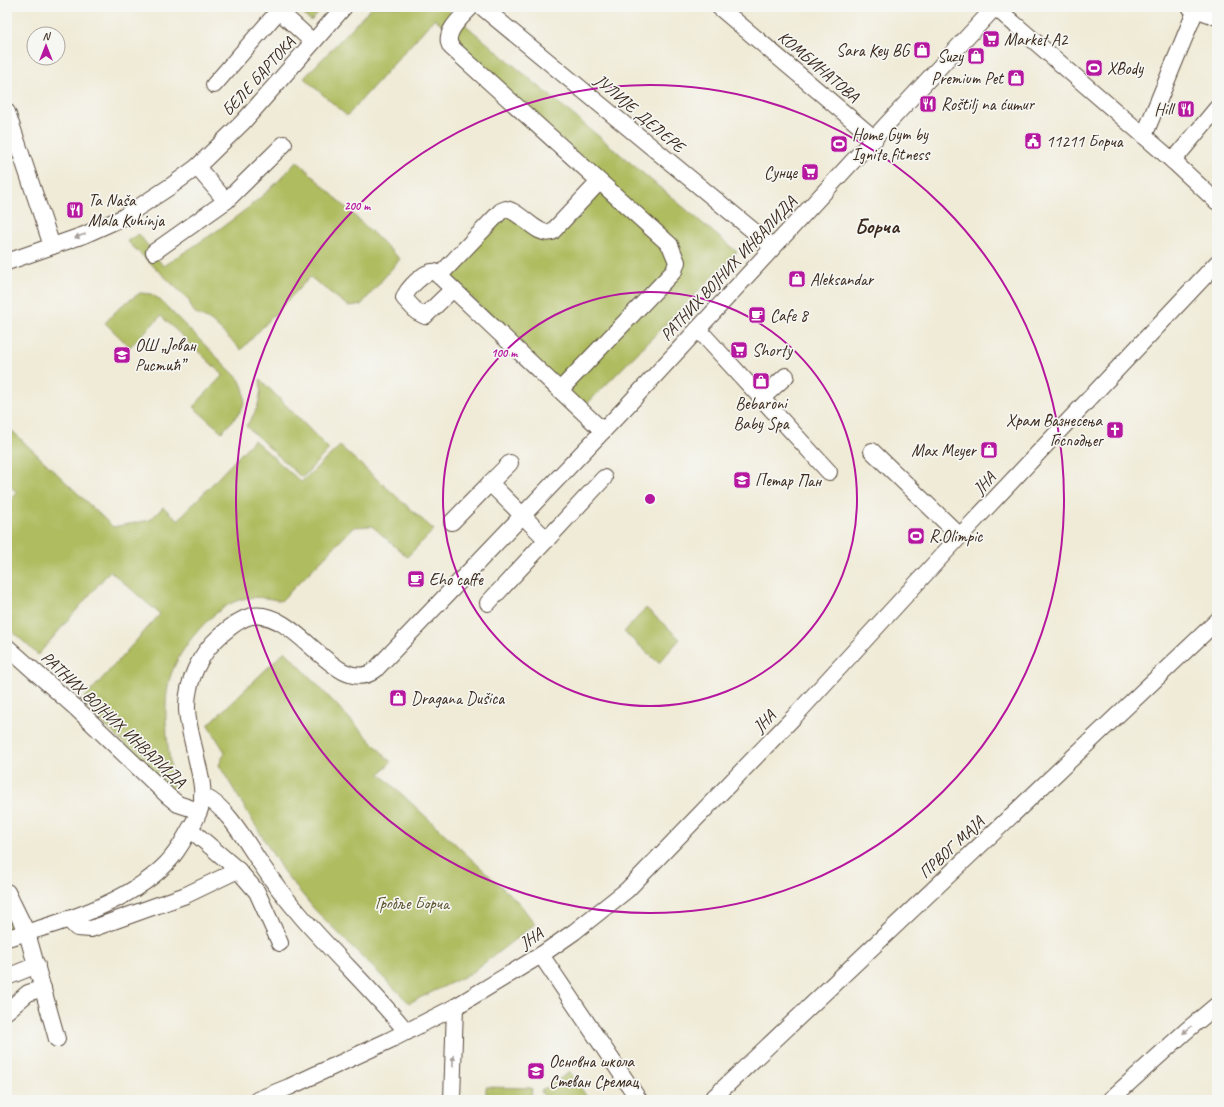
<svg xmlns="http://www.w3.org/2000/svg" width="1224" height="1107" font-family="Caveat,sans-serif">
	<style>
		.green { fill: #afbc5e; stroke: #75733e }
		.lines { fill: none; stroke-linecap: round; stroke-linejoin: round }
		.minor-casing { stroke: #56473a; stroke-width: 18 }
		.minor { stroke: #fff; stroke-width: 16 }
		.oneway { fill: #a79f9a }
		.ring { fill: none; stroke: #b5179e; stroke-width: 2 }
		.labels { text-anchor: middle; stroke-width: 3.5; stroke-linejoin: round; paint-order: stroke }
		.poi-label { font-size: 17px; fill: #3b2a1e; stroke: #f6f6f2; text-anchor: start }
		.street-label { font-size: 17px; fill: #3b2a1e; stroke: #f6f6f2 }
		.park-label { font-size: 17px; fill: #5e5631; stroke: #f6f6f2 }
		.district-label { font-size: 21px; font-weight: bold; fill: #3b2a1e; stroke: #f6f6f2 }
		.centre { fill: #b5179e; stroke: #f6f6f2; stroke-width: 2 }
		.ring-label { font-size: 12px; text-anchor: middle; font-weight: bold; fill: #b5179e; stroke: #f6f6f2; stroke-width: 3.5; stroke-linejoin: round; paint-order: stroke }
	</style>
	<rect width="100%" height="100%" fill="#f6f6f2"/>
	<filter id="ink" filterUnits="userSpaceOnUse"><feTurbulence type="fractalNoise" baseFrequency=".025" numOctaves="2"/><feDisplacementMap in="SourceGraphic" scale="8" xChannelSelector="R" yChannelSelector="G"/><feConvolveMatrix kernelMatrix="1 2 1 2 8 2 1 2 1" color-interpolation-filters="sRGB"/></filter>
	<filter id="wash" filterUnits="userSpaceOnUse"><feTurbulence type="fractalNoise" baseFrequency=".012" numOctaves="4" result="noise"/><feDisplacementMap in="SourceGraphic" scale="16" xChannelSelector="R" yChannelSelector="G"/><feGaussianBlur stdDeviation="0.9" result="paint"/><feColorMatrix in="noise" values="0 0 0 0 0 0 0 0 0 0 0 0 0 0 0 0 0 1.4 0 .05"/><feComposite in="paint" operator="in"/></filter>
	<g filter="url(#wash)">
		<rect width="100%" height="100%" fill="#f0ebd7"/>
		<!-- green -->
		<g class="green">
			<path d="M 295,7 L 324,7 L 311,21 Z"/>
			<path d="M 372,7 L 444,7 L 737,252 L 584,407 L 444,271 L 501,211 L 542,232 L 598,183 L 451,47 L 451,30 L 434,19 L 347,116 L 304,78 Z"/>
			<path d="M 297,161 L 400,259 L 361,305 L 348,306 L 310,277 L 241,350 C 232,341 223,332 213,323 C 203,314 193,319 189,300 L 127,241 L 139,234 L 163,266 C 213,234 258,206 297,161 Z"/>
			<path d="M 140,293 L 151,294 L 159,299 L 239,379 C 253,405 239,413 222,432 L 193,407 L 223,375 L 161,316 L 130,347 L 105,323 L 121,306 Z"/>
			<path d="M 260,379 L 329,449 L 302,478 L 246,426 C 258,410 262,399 260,379 Z"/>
			<path d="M 7,426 L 113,527 L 150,520 L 163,507 L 178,520 L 254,440 L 301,482 L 340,446 L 434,530 L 407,557 L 372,526 L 354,527 L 281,601 C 268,598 253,595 239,600 C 209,610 173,655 168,686 C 162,721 170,757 174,792 L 169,790 L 82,701 L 160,614 L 110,571 L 38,655 L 12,631 L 7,635 L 7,504 L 17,493 L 7,483 Z"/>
			<path d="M 646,608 L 680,639 L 659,663 L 624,632 Z"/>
			<path d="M 285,651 L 391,762 L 380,774 L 520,904 L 535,924 L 470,974 L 409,1003 L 315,910 L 283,871 L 219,765 L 225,752 L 208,725 Z"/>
			<path d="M 7,892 L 27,933 L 7,938 Z"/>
			<path d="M 570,1072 L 589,1100 L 547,1100 L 541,1091 Z"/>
			<path d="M 486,1087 L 532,1088 L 531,1100 L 486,1100 Z"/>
		</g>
	</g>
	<g filter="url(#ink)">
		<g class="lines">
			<defs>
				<g id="minor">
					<path d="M 471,7 C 462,17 442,33 451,47 L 670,245 L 677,262 L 674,271 L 560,390"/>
					<path d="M 482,7 L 773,247"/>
					<path d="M 719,7 L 875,139"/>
					<path d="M 995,7 L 1173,161 L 1217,202"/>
					<path d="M 1190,7 L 1217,17"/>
					<path d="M 279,11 L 313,42"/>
					<path d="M 214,85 L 282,7"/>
					<path d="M 7,112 L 52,246"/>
					<path d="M 1144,136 L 1197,7"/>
					<path d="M 1173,161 L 1217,108"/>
					<path d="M 197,167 L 226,201"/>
					<path d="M 154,252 L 226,201 L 284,144"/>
					<path d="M 7,262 L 84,235 L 122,218 L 171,186 L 197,167 L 243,122 L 344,7"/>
					<path d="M 439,276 L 501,211 L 506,209 C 522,212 537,237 552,232 L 599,182"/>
					<path d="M 453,289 L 425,316 L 417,312 L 404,298 C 407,289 425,270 435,272 L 603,431"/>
					<path d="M 698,329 L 829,472"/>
					<path d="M 762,398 L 786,376"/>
					<path d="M 872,451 L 960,536"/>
					<path d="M 510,463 L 490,483 L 547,540"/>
					<path d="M 452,522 L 490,483"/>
					<path d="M 488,603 L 604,478"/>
					<path d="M 7,647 L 76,708 L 168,796 L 178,804 L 199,811"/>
					<path d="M 202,796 C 225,803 248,845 261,864 C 302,926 360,975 407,1032"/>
					<path d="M 190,829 L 238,870 L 257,892 L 280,943"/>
					<path d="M 7,892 L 27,933 L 57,1039"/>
					<path d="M 68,919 L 77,928 L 91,929 L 186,895 L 238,870"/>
					<path d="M 7,938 C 59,924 128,903 166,864 C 175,855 181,845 187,834 C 193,824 200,813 202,801 C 204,788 200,774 197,761 C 194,745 188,727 187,710 C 186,682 200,653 221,635 C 230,627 241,618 252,616 C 298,609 337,699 375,670 L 625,408 L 995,7"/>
					<path d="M 541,955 L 639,1100"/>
					<path d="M 7,977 L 37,965"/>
					<path d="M 7,1011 L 28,993 L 43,988"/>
					<path d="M 257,1100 L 289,1087 L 390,1040 L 455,1007 L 541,955 L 574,932 L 627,890 L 793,718 L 960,536 L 1217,263"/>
					<path d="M 452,1100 L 455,1007"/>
					<path d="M 711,1100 L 1217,621"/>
					<path d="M 1110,1100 L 1186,1031 L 1217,1005"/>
				</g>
			</defs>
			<!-- minor casing -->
			<use href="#minor" class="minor-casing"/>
			<!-- minor -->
			<use href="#minor" class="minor"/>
		</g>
		<!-- one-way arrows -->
		<defs><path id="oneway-solid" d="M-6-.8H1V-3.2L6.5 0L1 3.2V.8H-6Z"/></defs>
		<g class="oneway">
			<use href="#oneway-solid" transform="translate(80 236) rotate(160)"/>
			<use href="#oneway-solid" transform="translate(1187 1030) rotate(139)"/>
			<use href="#oneway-solid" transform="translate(453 1061) rotate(-88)"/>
		</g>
	</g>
	<!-- distance rings -->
	<g class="ring">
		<circle cx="650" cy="499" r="207"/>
		<circle cx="650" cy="499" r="414"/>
	</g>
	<!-- icons -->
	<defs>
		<symbol id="supermarket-square" viewBox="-11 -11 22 22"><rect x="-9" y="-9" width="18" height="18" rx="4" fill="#b5179e" stroke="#f6f6f2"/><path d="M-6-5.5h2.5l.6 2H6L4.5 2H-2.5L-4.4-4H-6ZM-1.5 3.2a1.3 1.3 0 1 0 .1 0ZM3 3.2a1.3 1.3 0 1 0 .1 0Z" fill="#fff"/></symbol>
		<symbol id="shop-square" viewBox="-11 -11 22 22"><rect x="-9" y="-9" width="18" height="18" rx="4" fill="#b5179e" stroke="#f6f6f2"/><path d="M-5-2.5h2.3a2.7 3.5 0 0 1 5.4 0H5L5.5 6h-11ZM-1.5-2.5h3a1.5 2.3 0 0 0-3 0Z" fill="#fff"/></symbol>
		<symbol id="stadium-square" viewBox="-11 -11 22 22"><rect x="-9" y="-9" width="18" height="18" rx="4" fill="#b5179e" stroke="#f6f6f2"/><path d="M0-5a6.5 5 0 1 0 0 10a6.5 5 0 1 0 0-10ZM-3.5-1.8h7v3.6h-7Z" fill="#fff"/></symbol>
		<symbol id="restaurant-square" viewBox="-11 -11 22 22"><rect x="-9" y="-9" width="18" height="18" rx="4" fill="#b5179e" stroke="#f6f6f2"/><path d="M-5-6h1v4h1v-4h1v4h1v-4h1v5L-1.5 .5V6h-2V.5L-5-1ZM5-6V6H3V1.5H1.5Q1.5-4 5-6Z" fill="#fff"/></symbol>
		<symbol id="civic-square" viewBox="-11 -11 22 22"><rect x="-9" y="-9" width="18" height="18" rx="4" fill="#b5179e" stroke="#f6f6f2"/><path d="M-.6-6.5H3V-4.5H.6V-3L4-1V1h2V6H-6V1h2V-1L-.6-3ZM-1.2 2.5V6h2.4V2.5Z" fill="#fff"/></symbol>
		<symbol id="cafe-square" viewBox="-11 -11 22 22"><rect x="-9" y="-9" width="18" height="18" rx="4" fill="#b5179e" stroke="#f6f6f2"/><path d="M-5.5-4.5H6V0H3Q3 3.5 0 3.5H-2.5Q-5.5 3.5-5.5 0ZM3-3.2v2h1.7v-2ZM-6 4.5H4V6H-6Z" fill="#fff"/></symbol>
		<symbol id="school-square" viewBox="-11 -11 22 22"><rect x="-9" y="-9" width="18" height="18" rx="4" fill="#b5179e" stroke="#f6f6f2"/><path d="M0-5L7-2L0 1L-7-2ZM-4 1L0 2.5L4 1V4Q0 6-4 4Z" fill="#fff"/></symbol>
		<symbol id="church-square" viewBox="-11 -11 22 22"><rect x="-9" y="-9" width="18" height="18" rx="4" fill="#b5179e" stroke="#f6f6f2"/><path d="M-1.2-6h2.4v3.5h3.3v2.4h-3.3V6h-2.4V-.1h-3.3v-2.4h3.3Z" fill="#fff"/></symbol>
	</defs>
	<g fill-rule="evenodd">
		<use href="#supermarket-square" x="981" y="29" width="20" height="20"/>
		<use href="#shop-square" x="912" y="40" width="20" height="20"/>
		<use href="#shop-square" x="966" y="46" width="20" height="20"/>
		<use href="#stadium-square" x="1084" y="58" width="20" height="20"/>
		<use href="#shop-square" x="1006" y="68" width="20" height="20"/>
		<use href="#restaurant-square" x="918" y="94" width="20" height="20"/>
		<use href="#restaurant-square" x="1176" y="99" width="20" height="20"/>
		<use href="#civic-square" x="1023" y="131" width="20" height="20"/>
		<use href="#stadium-square" x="829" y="134" width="20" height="20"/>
		<use href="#supermarket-square" x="800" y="162" width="20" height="20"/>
		<use href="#restaurant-square" x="65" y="200" width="20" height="20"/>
		<use href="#shop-square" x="787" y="269" width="20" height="20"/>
		<use href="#cafe-square" x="747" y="305" width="20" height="20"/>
		<use href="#supermarket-square" x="729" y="340" width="20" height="20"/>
		<use href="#school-square" x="112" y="345" width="20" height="20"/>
		<use href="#shop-square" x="751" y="371" width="20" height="20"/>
		<use href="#church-square" x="1105" y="420" width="20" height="20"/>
		<use href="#shop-square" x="979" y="440" width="20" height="20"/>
		<use href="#school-square" x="732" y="470" width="20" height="20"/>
		<use href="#stadium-square" x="906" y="526" width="20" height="20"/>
		<use href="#cafe-square" x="406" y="569" width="20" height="20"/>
		<use href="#shop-square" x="388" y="688" width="20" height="20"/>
		<use href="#school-square" x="526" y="1061" width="20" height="20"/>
	</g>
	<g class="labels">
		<!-- poi labels -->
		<g class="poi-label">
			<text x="1004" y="45">Market A2</text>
			<text x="909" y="56" text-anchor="end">Sara Key BG</text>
			<text x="963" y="62" text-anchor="end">Suzy</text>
			<text x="1107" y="74">XBody</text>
			<text x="1003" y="84" text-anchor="end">Premium Pet</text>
			<text x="941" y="110">Roštilj na ćumur</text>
			<text x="1173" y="115" text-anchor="end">Hill</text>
			<text x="852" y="140">Home Gym by<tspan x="852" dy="20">Ignite fitness</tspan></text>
			<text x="1046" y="147">11211 Борча</text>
			<text x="797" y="178" text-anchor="end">Сунце</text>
			<text x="88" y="206">Ta Naša<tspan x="88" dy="20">Mala Kuhinja</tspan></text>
			<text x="810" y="285">Aleksandar</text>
			<text x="770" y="321">Cafe 8</text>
			<text x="135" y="351">ОШ „Јован<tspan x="135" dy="20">Ристић”</tspan></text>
			<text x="752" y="356">Shorty</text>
			<text x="761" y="409" text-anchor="middle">Bebaroni<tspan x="761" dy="20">Baby Spa</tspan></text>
			<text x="1102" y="426" text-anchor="end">Храм Вазнесења<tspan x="1102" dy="20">Господњег</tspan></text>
			<text x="976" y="456" text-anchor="end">Max Meyer</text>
			<text x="755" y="486">Петар Пан</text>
			<text x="929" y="542">R.Olimpic</text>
			<text x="429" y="585">Eho caffe</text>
			<text x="411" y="704">Dragana Dušica</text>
			<text x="549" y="1067">Основна школа<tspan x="549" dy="20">Стеван Сремац</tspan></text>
		</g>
		<!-- street labels -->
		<g class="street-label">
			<text transform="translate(819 66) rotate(40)" y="6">КОМБИНАТОВА</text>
			<text transform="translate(258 76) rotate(-48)" y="6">БЕЛЕ БАРТОКА</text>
			<text transform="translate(640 113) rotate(40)" y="6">ЈУЛИЈЕ ДЕЛЕРЕ</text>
			<text transform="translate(728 268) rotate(-47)" y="6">РАТНИХ ВОЈНИХ ИНВАЛИДА</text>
			<text transform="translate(984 483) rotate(-47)" y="6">ЈНА</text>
			<text transform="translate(114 719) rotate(43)" y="6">РАТНИХ ВОЈНИХ ИНВАЛИДА</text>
			<text transform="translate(764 721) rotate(-46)" y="6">ЈНА</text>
			<text transform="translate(951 847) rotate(-43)" y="6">ПРВОГ МАЈА</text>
			<text transform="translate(531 938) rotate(-33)" y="6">ЈНА</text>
		</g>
		<!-- park labels -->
		<g class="park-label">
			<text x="412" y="909">Гробље Борча</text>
		</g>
		<!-- district labels -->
		<g class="district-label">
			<text x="877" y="233">Борча</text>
		</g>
	</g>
	<circle cx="650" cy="499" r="6" class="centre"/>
	<g class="ring-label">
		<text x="357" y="210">200 m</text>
		<text x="504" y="357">100 m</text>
	</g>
	<!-- margin -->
	<rect width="1224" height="1107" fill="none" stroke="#f6f6f2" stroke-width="24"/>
	<!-- north arrow -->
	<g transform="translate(46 46)"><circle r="19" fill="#f6f6f2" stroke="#aba49d"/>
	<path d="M0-3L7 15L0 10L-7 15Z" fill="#b5179e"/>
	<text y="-6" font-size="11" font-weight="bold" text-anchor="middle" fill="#3b2a1e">N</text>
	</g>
</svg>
